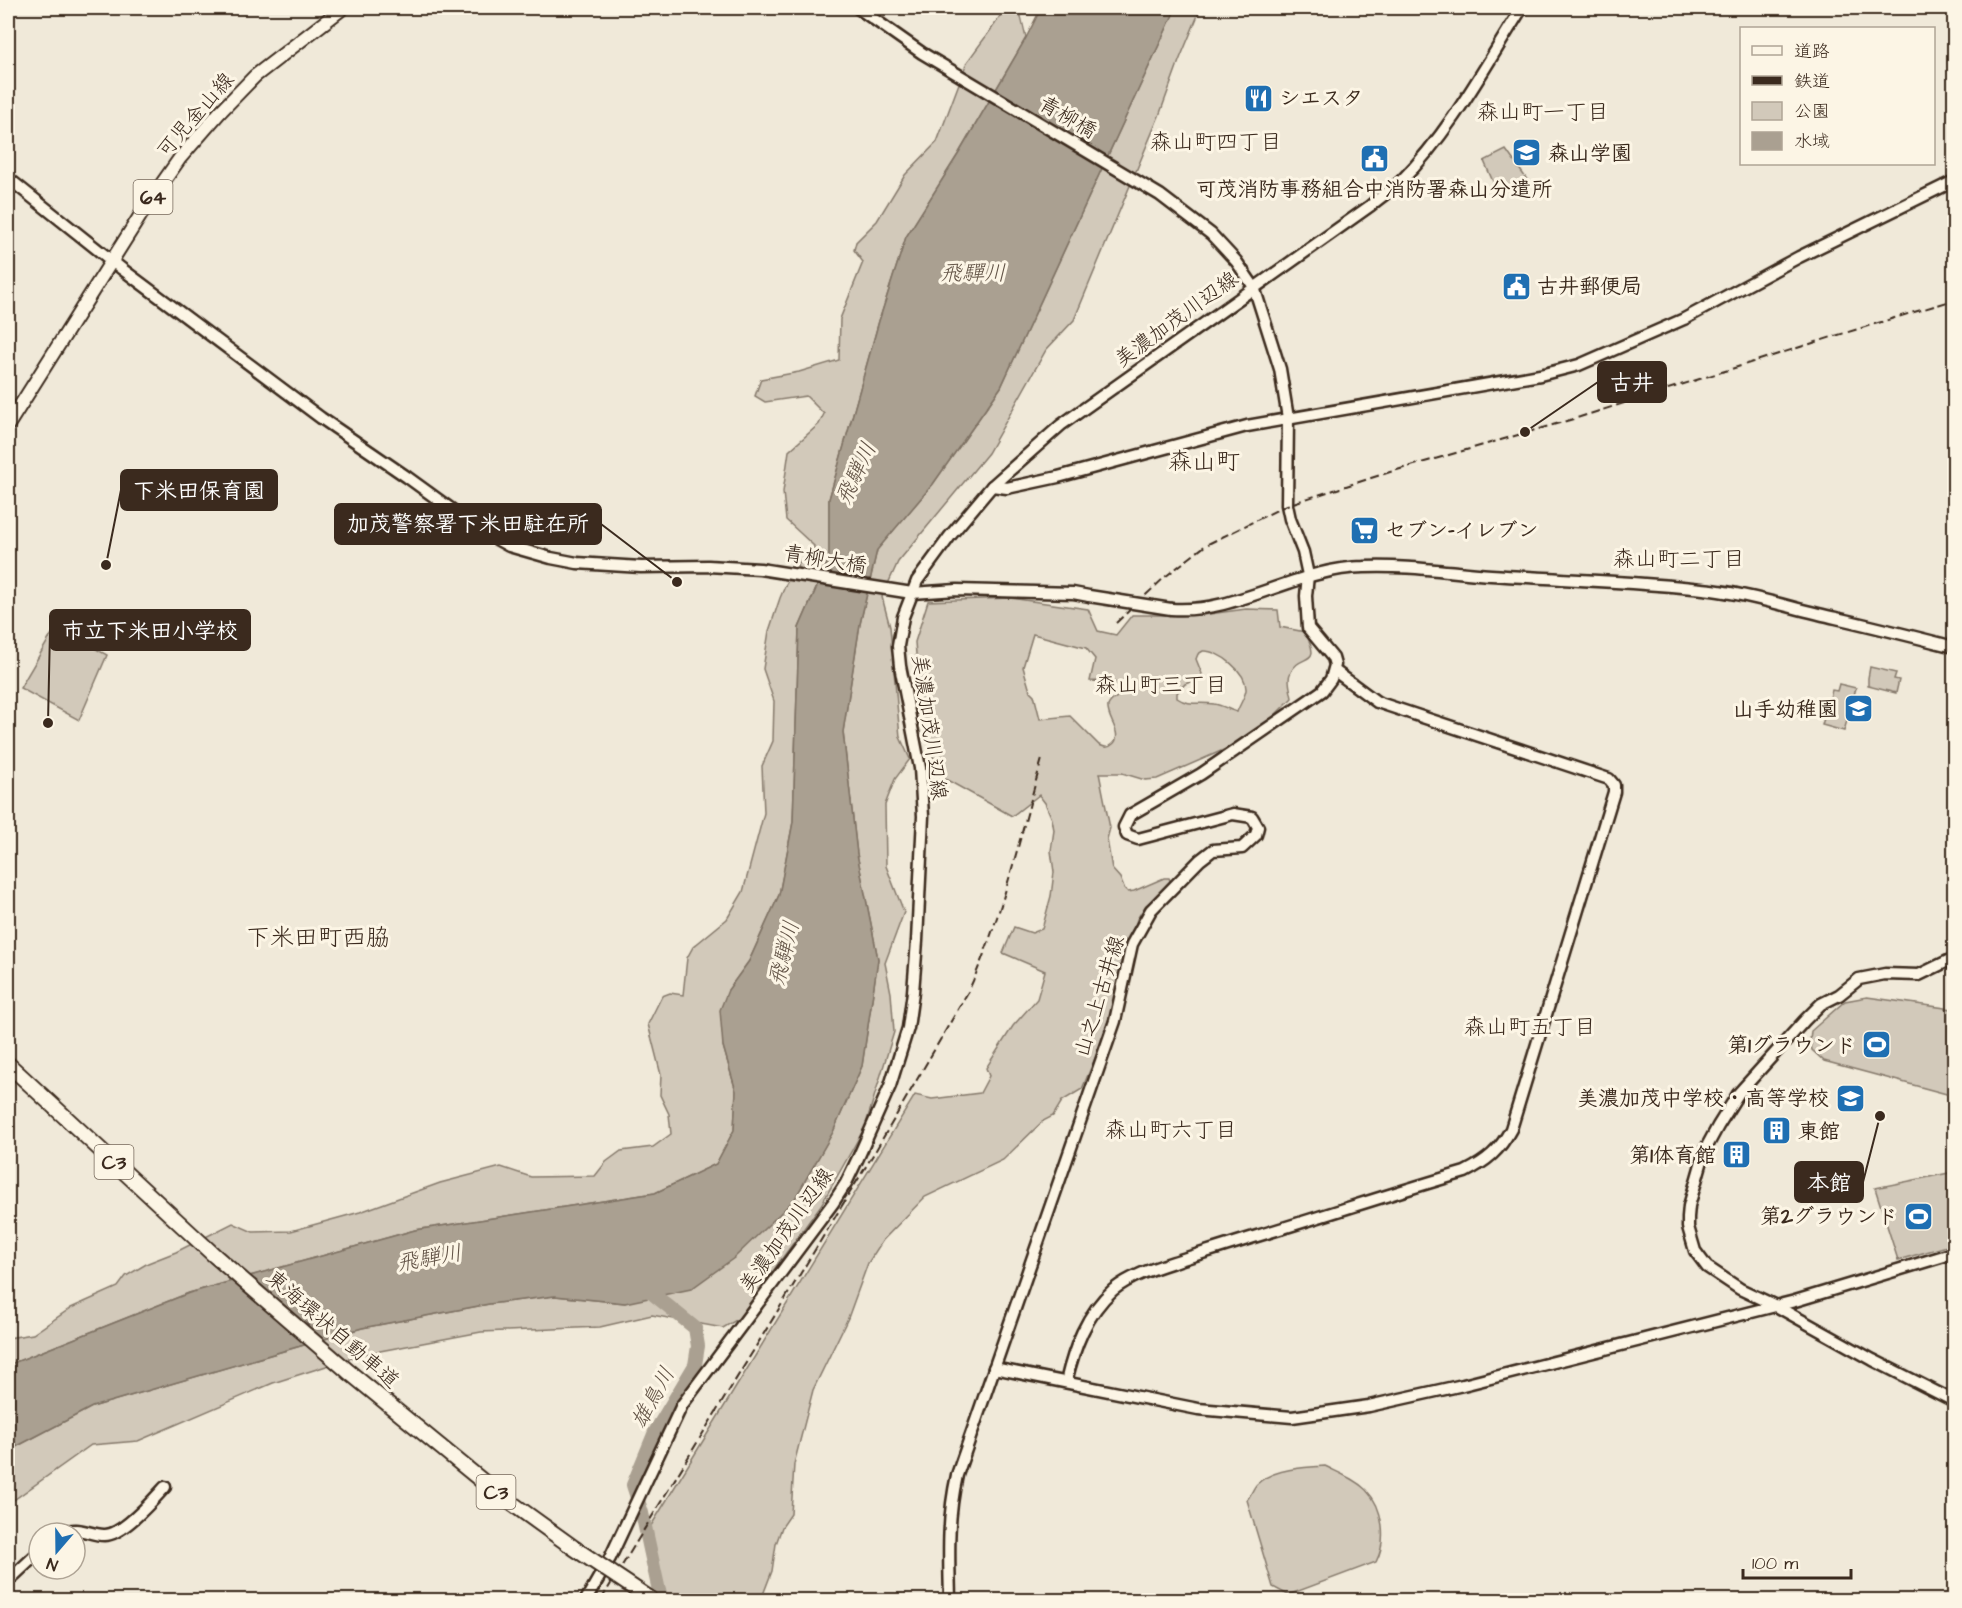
<svg xmlns="http://www.w3.org/2000/svg" width="1962" height="1608" font-family="'Architects Daughter','Klee One',sans-serif">
	<style>
		.green { fill: #d2c9ba; stroke: #867a6c; stroke-width: 1.5; fill-rule: evenodd }
		.water { fill: #aaa091; stroke: #7e7163; stroke-width: 1.5 }
		.lines { fill: none; stroke-linecap: round; stroke-linejoin: round }
		.river { stroke: #aaa091; stroke-width: 14 }
		.secondary-casing { stroke: #3b2a1e; stroke-width: 15 }
		.primary-casing { stroke: #3b2a1e; stroke-width: 16 }
		.highway-casing { stroke: #3b2a1e; stroke-width: 18 }
		.secondary { stroke: #fcf5e5; stroke-width: 10 }
		.primary { stroke: #fcf5e5; stroke-width: 12 }
		.highway { stroke: #fcf5e5; stroke-width: 14 }
		.rail { stroke: #3b2a1e; stroke-width: 2; stroke-dasharray: 9 4.5; stroke-linecap: butt }
		.secondary-bridge-casing { stroke: #3b2a1e; stroke-width: 15; stroke-linecap: butt }
		.highway-bridge-casing { stroke: #3b2a1e; stroke-width: 18; stroke-linecap: butt }
		.secondary-bridge { stroke: #fcf5e5; stroke-width: 10 }
		.highway-bridge { stroke: #fcf5e5; stroke-width: 14 }
		.labels { text-anchor: middle; stroke-width: 6; stroke-linejoin: round; paint-order: stroke }
		.shield { fill: #fcf5e5; stroke: #75675a; stroke-width: 1.5 }
		.shield-label { font-size: 20px; font-weight: bold; fill: #3b2a1e }
		.poi-label { font-size: 21px; font-weight: bold; fill: #3b2a1e; stroke: #fcf5e5; text-anchor: start }
		.street-label { font-size: 21px; fill: #3b2a1e; stroke: #fcf5e5 }
		.neighbourhood-label { font-size: 22px; fill: #3b2a1e; stroke: #fcf5e5 }
		.water-label { font-size: 22px; font-style: italic; fill: #625346; stroke: #fcf5e5 }
		.quarter-label { font-size: 24px; fill: #3b2a1e; stroke: #fcf5e5 }
		.leader { fill: none; stroke: #3b2a1e; stroke-width: 2 }
		.callout-dot { fill: #3b2a1e; stroke: #fcf5e5; stroke-width: 2 }
		.callout { fill: #3b2a1e; stroke: #3b2a1e; stroke-width: 2 }
		.callout-label { font-size: 22px; text-anchor: middle; font-weight: bold; fill: #fff }
	</style>
	<rect width="100%" height="100%" fill="#f0e9d9"/>
	<filter id="ink" filterUnits="userSpaceOnUse"><feTurbulence type="fractalNoise" baseFrequency=".0167" numOctaves="2"/><feDisplacementMap in="SourceGraphic" scale="12" xChannelSelector="R" yChannelSelector="G"/><feConvolveMatrix kernelMatrix="1 2 1 2 8 2 1 2 1" color-interpolation-filters="sRGB"/></filter>
	<g filter="url(#ink)">
		<!-- green -->
		<g class="green">
			<path d="M 1005,8 L 1019,8 L 1026,38 L 959,153 L 906,237 L 879,321 L 829,499 L 829,559 L 799,628 L 793,822 L 779,895 L 749,961 L 728,990 L 723,1046 L 736,1091 L 734,1130 L 716,1164 L 655,1193 L 415,1230 L 189,1293 L 8,1365 L 8,1338 L 33,1334 L 71,1308 L 118,1287 L 126,1276 L 148,1263 L 176,1252 L 233,1223 L 253,1232 L 291,1231 L 360,1212 L 440,1183 L 501,1167 L 531,1177 L 595,1176 L 606,1162 L 621,1151 L 653,1147 L 671,1134 L 669,1114 L 660,1095 L 661,1075 L 648,1024 L 662,996 L 670,993 L 683,995 L 687,958 L 693,947 L 727,919 L 743,892 L 764,813 L 762,766 L 773,741 L 774,701 L 763,669 L 769,631 L 780,598 L 786,584 L 800,561 L 810,561 L 814,546 L 786,520 L 783,492 L 789,451 L 819,424 L 824,414 L 806,396 L 765,402 L 755,396 L 761,379 L 799,372 L 839,360 L 840,319 L 863,262 L 854,250 L 856,242 L 877,221 L 905,175 L 937,142 L 967,62 L 995,24 Z"/>
			<path d="M 1176,8 L 1201,8 L 1179,61 L 1159,116 L 1074,320 L 1046,350 L 988,453 L 898,562 L 882,597 L 890,627 L 900,737 L 910,759 L 895,779 L 885,805 L 886,866 L 904,912 L 885,963 L 891,993 L 894,1032 L 865,1127 L 821,1205 L 738,1319 L 723,1328 L 652,1315 L 600,1327 L 481,1332 L 364,1354 L 273,1383 L 138,1441 L 91,1445 L 8,1504 L 8,1451 L 92,1407 L 362,1328 L 489,1304 L 555,1296 L 625,1303 L 794,1200 L 833,1132 L 862,1066 L 878,959 L 857,854 L 843,732 L 860,624 L 877,550 L 933,484 L 1001,387 Z"/>
			<path d="M 1506,150 L 1528,181 L 1498,193 L 1484,161 Z"/>
			<path d="M 1010,598 L 1088,609 L 1098,631 L 1116,635 L 1132,615 L 1202,615 L 1246,609 L 1278,610 L 1280,627 L 1305,632 C 1324,669 1299,651 1290,674 C 1287,680 1291,691 1292,698 L 1253,737 L 1157,779 L 1145,780 L 1122,773 L 1099,773 L 1110,828 L 1107,839 L 1112,869 L 1120,878 L 1124,888 L 1128,892 L 1134,891 L 1164,878 L 1169,878 L 1171,883 L 1169,887 L 1146,905 L 1137,919 L 1102,1042 L 1082,1089 L 1062,1101 L 1053,1116 L 1043,1121 L 1003,1160 L 925,1197 L 883,1240 L 868,1263 L 848,1318 L 813,1390 L 794,1464 L 791,1514 L 782,1527 L 776,1544 L 772,1571 L 761,1600 L 670,1600 L 661,1582 L 649,1529 L 915,1095 L 932,1099 L 980,1093 L 989,1076 L 986,1068 L 1013,1026 L 1037,999 L 1045,971 L 1003,953 L 1014,927 L 1032,933 L 1042,929 L 1051,896 L 1054,872 L 1051,851 L 1054,830 L 1052,819 L 1045,803 L 1039,795 L 1012,816 L 938,775 L 921,713 L 915,642 L 928,601 ZM 1033,634 L 1086,648 L 1095,659 L 1090,681 L 1114,682 L 1123,688 L 1123,693 C 1118,697 1110,700 1108,706 C 1106,718 1124,734 1113,744 C 1108,749 1104,747 1099,745 L 1070,716 L 1040,719 L 1034,695 L 1030,691 L 1023,667 ZM 1203,651 C 1219,650 1247,672 1246,690 C 1245,697 1239,706 1237,712 C 1230,710 1222,705 1214,704 C 1201,702 1188,706 1177,698 L 1177,693 L 1185,684 L 1200,679 L 1202,674 L 1196,659 L 1198,654 Z"/>
			<path d="M 56,627 L 107,655 L 79,720 L 20,688 Z"/>
			<path d="M 1870,667 L 1896,673 L 1894,679 L 1899,680 L 1896,693 L 1868,686 L 1868,678 Z"/>
			<path d="M 1839,684 L 1856,688 L 1844,731 L 1822,725 L 1832,690 L 1837,691 Z"/>
			<path d="M 1867,997 L 1952,1009 L 1951,1014 L 1954,1015 L 1954,1096 L 1824,1061 L 1812,1050 L 1810,1041 L 1811,1031 L 1845,1001 Z"/>
			<path d="M 1954,1172 L 1954,1244 L 1898,1260 L 1875,1188 Z"/>
			<path d="M 1325,1466 C 1339,1473 1355,1479 1366,1490 C 1384,1508 1387,1541 1376,1562 L 1288,1595 L 1273,1587 L 1247,1500 C 1251,1495 1253,1488 1257,1484 C 1272,1469 1305,1467 1325,1466 Z"/>
		</g>
		<!-- water -->
		<path class="water" d="M 1041,8 L 1176,8 L 1001,387 L 933,484 L 877,550 L 860,624 L 843,732 L 857,854 L 878,959 L 862,1066 L 833,1132 L 794,1200 L 734,1258 L 691,1289 L 625,1303 L 555,1296 L 489,1304 L 362,1328 L 92,1407 L 8,1451 L 8,1365 L 189,1293 L 415,1230 L 655,1193 L 716,1164 L 734,1130 L 736,1091 L 723,1046 L 720,1010 L 728,990 L 749,961 L 779,895 L 793,822 L 799,628 L 829,559 L 829,499 L 879,321 L 906,237 L 959,153 L 1026,38 Z"/>
		<g class="lines">
			<!-- river -->
			<path class="river" d="M 642,1285 L 695,1328 L 698,1346 L 695,1365 L 655,1432 L 633,1485 L 642,1513 L 661,1600"/>
			<defs>
				<g id="secondary">
					<path d="M 858,8 L 922,53 L 1160,195 L 1211,234 L 1236,261 L 1254,287 L 1280,369 L 1288,418 L 1287,505 L 1290,519 L 1303,552 L 1308,575 L 1306,596 L 1308,628 L 1333,658 L 1335,665 L 1331,679 L 1322,691 L 1201,774 L 1130,815 L 1124,827 L 1127,835 L 1138,839 L 1233,814 L 1252,817 L 1258,827 L 1256,835 L 1242,848 L 1213,850 L 1200,860 L 1151,910 L 1132,944 L 1115,1021 L 957,1475 C 947,1520 949,1555 950,1600"/>
					<path d="M 8,178 L 122,269 L 321,418 L 407,477 L 480,530 L 509,546 L 551,558 L 577,563 L 641,567 L 708,566 L 760,569 L 912,593 L 957,590 L 1073,593 L 1089,596"/>
					<path d="M 992,486 L 1007,488 L 1058,477 L 1247,426 L 1540,375 L 1579,365 L 1684,319 L 1799,257 L 1954,181"/>
					<path d="M 1171,609 C 1238,614 1297,568 1364,567 C 1406,565 1449,572 1491,575 C 1564,580 1639,581 1712,590 C 1754,595 1794,609 1836,618 C 1875,627 1915,637 1954,647"/>
					<path d="M 1954,958 L 1919,975 L 1885,974 L 1859,979 L 1839,995 L 1821,1004 L 1805,1020 L 1738,1094 L 1718,1126 L 1705,1150 L 1689,1206 L 1688,1217 L 1688,1227 L 1695,1251 L 1707,1267 L 1740,1289 L 1776,1306 L 1873,1360 L 1954,1401"/>
					<path d="M 994,1368 L 1198,1409 L 1292,1417 L 1369,1406 L 1463,1385 L 1795,1301 L 1954,1253"/>
					<path d="M 1066,1382 C 1074,1348 1086,1314 1113,1290 C 1133,1274 1159,1267 1183,1259 C 1208,1251 1232,1244 1257,1236 C 1327,1215 1396,1192 1465,1172 C 1487,1161 1500,1150 1511,1129 L 1614,792 L 1614,785 L 1609,779 L 1377,702 L 1335,671"/>
					<path d="M 63,1533 C 78,1525 89,1535 104,1535 C 122,1536 153,1500 165,1487"/>
					<path d="M 8,1581 L 39,1552"/>
					<path d="M 586,1600 L 610,1558 L 682,1405 L 833,1203 L 846,1183 L 858,1158 L 890,1086 L 908,1028 L 913,992 L 917,941 L 923,816 L 920,768 L 900,666 L 898,646 L 903,617 L 917,581 L 950,536 L 992,486 L 1061,425 L 1370,206 C 1380,197 1392,190 1402,180 C 1451,131 1485,66 1522,8"/>
				</g>
				<path id="primary" d="M 8,425 L 147,205 L 180,158 L 220,112 L 255,76 L 343,8"/>
				<path id="highway" d="M 8,1064 L 215,1256 L 349,1372"/>
			</defs>
			<!-- secondary casing -->
			<use href="#secondary" class="secondary-casing"/>
			<!-- primary casing -->
			<use href="#primary" class="primary-casing"/>
			<!-- highway casing -->
			<use href="#highway" class="highway-casing"/>
			<!-- secondary -->
			<use href="#secondary" class="secondary"/>
			<!-- primary -->
			<use href="#primary" class="primary"/>
			<!-- highway -->
			<use href="#highway" class="highway"/>
			<!-- rail -->
			<g class="rail">
				<path d="M 1116,623 L 1165,577 L 1206,545 L 1287,505 L 1390,472 L 1580,417 L 1835,336 L 1954,300"/>
				<path d="M 601,1600 L 876,1150 L 968,992 C 1002,918 1020,837 1042,759"/>
			</g>
			<defs>
				<path id="secondary-bridge" d="M 1089,596 L 1171,609"/>
				<path id="highway-bridge" d="M 349,1372 L 492,1489 L 574,1548 L 652,1600"/>
			</defs>
			<!-- secondary-bridge casing -->
			<use href="#secondary-bridge" class="secondary-bridge-casing"/>
			<!-- highway-bridge casing -->
			<use href="#highway-bridge" class="highway-bridge-casing"/>
			<!-- secondary-bridge -->
			<use href="#secondary-bridge" class="secondary-bridge"/>
			<!-- highway-bridge -->
			<use href="#highway-bridge" class="highway-bridge"/>
		</g>
	</g>
	<!-- icons -->
	<defs>
		<symbol id="restaurant-square" viewBox="-11 -11 22 22"><rect x="-9" y="-9" width="18" height="18" rx="4" fill="#1f6fb2" stroke="#fcf5e5"/><path d="M-5-6h1v4h1v-4h1v4h1v-4h1v5L-1.5 .5V6h-2V.5L-5-1ZM5-6V6H3V1.5H1.5Q1.5-4 5-6Z" fill="#fff"/></symbol>
		<symbol id="school-square" viewBox="-11 -11 22 22"><rect x="-9" y="-9" width="18" height="18" rx="4" fill="#1f6fb2" stroke="#fcf5e5"/><path d="M0-5L7-2L0 1L-7-2ZM-4 1L0 2.5L4 1V4Q0 6-4 4Z" fill="#fff"/></symbol>
		<symbol id="civic-square" viewBox="-11 -11 22 22"><rect x="-9" y="-9" width="18" height="18" rx="4" fill="#1f6fb2" stroke="#fcf5e5"/><path d="M-.6-6.5H3V-4.5H.6V-3L4-1V1h2V6H-6V1h2V-1L-.6-3ZM-1.2 2.5V6h2.4V2.5Z" fill="#fff"/></symbol>
		<symbol id="supermarket-square" viewBox="-11 -11 22 22"><rect x="-9" y="-9" width="18" height="18" rx="4" fill="#1f6fb2" stroke="#fcf5e5"/><path d="M-6-5.5h2.5l.6 2H6L4.5 2H-2.5L-4.4-4H-6ZM-1.5 3.2a1.3 1.3 0 1 0 .1 0ZM3 3.2a1.3 1.3 0 1 0 .1 0Z" fill="#fff"/></symbol>
		<symbol id="stadium-square" viewBox="-11 -11 22 22"><rect x="-9" y="-9" width="18" height="18" rx="4" fill="#1f6fb2" stroke="#fcf5e5"/><path d="M0-5a6.5 5 0 1 0 0 10a6.5 5 0 1 0 0-10ZM-3.5-1.8h7v3.6h-7Z" fill="#fff"/></symbol>
		<symbol id="building-square" viewBox="-11 -11 22 22"><rect x="-9" y="-9" width="18" height="18" rx="4" fill="#1f6fb2" stroke="#fcf5e5"/><path d="M-4-6H4V6H1V3H-1V6H-4ZM-2.5-4.3h1.7v1.8h-1.7ZM.8-4.3h1.7v1.8H.8ZM-2.5-1h1.7V.8h-1.7ZM.8-1h1.7V.8H.8Z" fill="#fff"/></symbol>
	</defs>
	<g fill-rule="evenodd">
		<use href="#restaurant-square" x="1242" y="82" width="33" height="33"/>
		<use href="#school-square" x="1510" y="136" width="33" height="33"/>
		<use href="#civic-square" x="1358" y="142" width="33" height="33"/>
		<use href="#civic-square" x="1500" y="270" width="33" height="33"/>
		<use href="#supermarket-square" x="1348" y="514" width="33" height="33"/>
		<use href="#school-square" x="1842" y="692" width="33" height="33"/>
		<use href="#stadium-square" x="1860" y="1028" width="33" height="33"/>
		<use href="#school-square" x="1834" y="1082" width="33" height="33"/>
		<use href="#building-square" x="1760" y="1114" width="33" height="33"/>
		<use href="#building-square" x="1720" y="1138" width="33" height="33"/>
		<use href="#stadium-square" x="1902" y="1200" width="33" height="33"/>
	</g>
	<g class="labels">
		<!-- shield labels -->
		<g class="shield">
			<rect x="133.5" y="180" width="39" height="34" rx="4.5"/>
			<rect x="94.5" y="1145" width="39" height="34" rx="4.5"/>
			<rect x="476.5" y="1475" width="39" height="34" rx="4.5"/>
		</g>
		<g class="shield-label">
			<text x="153" y="204">64</text>
			<text x="114" y="1169">C3</text>
			<text x="496" y="1499">C3</text>
		</g>
		<!-- poi labels -->
		<g class="poi-label">
			<text x="1279" y="105">シエスタ</text>
			<text x="1548" y="160">森山学園</text>
			<text x="1374" y="196" text-anchor="middle">可茂消防事務組合中消防署森山分遣所</text>
			<text x="1537" y="293">古井郵便局</text>
			<text x="1385" y="537">セブン-イレブン</text>
			<text x="1838" y="716" text-anchor="end">山手幼稚園</text>
			<text x="1856" y="1052" text-anchor="end">第1グラウンド</text>
			<text x="1829" y="1105" text-anchor="end">美濃加茂中学校・高等学校</text>
			<text x="1798" y="1138">東館</text>
			<text x="1716" y="1162" text-anchor="end">第1体育館</text>
			<text x="1898" y="1223" text-anchor="end">第2グラウンド</text>
		</g>
		<!-- street labels -->
		<g class="street-label">
			<text transform="translate(195 115) rotate(-49)" y="7">可児金山線</text>
			<text transform="translate(1068 117) rotate(30)" y="7">青柳橋</text>
			<text transform="translate(1176 319) rotate(-36)" y="7">美濃加茂川辺線</text>
			<text transform="translate(825 559) rotate(9)" y="7">青柳大橋</text>
			<text transform="translate(930 727) rotate(82)" y="7">美濃加茂川辺線</text>
			<text transform="translate(1099 996) rotate(-73)" y="7">山之上古井線</text>
			<text transform="translate(786 1230) rotate(-55)" y="7">美濃加茂川辺線</text>
			<text transform="translate(333 1329) rotate(41)" y="7">東海環状自動車道</text>
		</g>
		<!-- neighbourhood labels -->
		<g class="neighbourhood-label">
			<text x="1543" y="119">森山町一丁目</text>
			<text x="1216" y="149">森山町四丁目</text>
			<text x="1679" y="566">森山町二丁目</text>
			<text x="1161" y="692">森山町三丁目</text>
			<text x="1530" y="1034">森山町五丁目</text>
			<text x="1171" y="1137">森山町六丁目</text>
		</g>
		<!-- water labels -->
		<g class="water-label">
			<text x="973" y="280">飛驒川</text>
			<text transform="translate(855 473) rotate(-65)" y="8">飛騨川</text>
			<text transform="translate(783 953) rotate(-76)" y="8">飛騨川</text>
			<text transform="translate(429 1257) rotate(-10)" y="8">飛騨川</text>
			<text transform="translate(652 1397) rotate(-61)" y="8">雄鳥川</text>
		</g>
		<!-- quarter labels -->
		<g class="quarter-label">
			<text x="1204" y="469">森山町</text>
			<text x="318" y="945">下米田町西脇</text>
		</g>
	</g>
	<!-- callouts -->
	<path class="leader" d="M1525 432L1598 382M106 565L121 490M677 582L601 524M48 723L50 630M1880 1116L1863 1182"/>
	<g class="callout-dot">
		<circle cx="1525" cy="432" r="6"/>
		<circle cx="106" cy="565" r="6"/>
		<circle cx="677" cy="582" r="6"/>
		<circle cx="48" cy="723" r="6"/>
		<circle cx="1880" cy="1116" r="6"/>
	</g>
	<g class="callout">
		<rect x="1598" y="362" width="68" height="40" rx="6"/>
		<rect x="121" y="470" width="156" height="40" rx="6"/>
		<rect x="335" y="504" width="266" height="40" rx="6"/>
		<rect x="50" y="610" width="200" height="40" rx="6"/>
		<rect x="1795" y="1162" width="68" height="40" rx="6"/>
	</g>
	<g class="callout-label">
		<text x="1632" y="390">古井</text>
		<text x="199" y="498">下米田保育園</text>
		<text x="468" y="531">加茂警察署下米田駐在所</text>
		<text x="150" y="638">市立下米田小学校</text>
		<text x="1829" y="1190">本館</text>
	</g>
	<!-- margin -->
	<rect width="1962" height="1608" fill="none" stroke="#fcf5e5" stroke-width="30"/>
	<rect x="15" y="15" width="1932" height="1578" fill="none" stroke="#3b2a1e" stroke-width="2" filter="url(#ink)"/>
	<!-- legend -->
	<rect x="1740" y="27" width="195" height="138" fill="#fcf5e5" stroke="#afa495" stroke-width="1.5"/>
	<rect x="1752" y="46" width="30" height="9" fill="#fcf5e5" stroke="#afa495" stroke-width="1.5"/>
	<text x="1794" y="57" font-size="18" fill="#3b2a1e">道路</text>
	<rect x="1752" y="76" width="30" height="9" fill="#3b2a1e" stroke="#afa495" stroke-width="1.5"/>
	<text x="1794" y="87" font-size="18" fill="#3b2a1e">鉄道</text>
	<rect x="1752" y="102" width="30" height="18" fill="#d2c9ba" stroke="#afa495" stroke-width="1.5"/>
	<text x="1794" y="117" font-size="18" fill="#3b2a1e">公園</text>
	<rect x="1752" y="132" width="30" height="18" fill="#aaa091" stroke="#afa495" stroke-width="1.5"/>
	<text x="1794" y="147" font-size="18" fill="#3b2a1e">水域</text>
	<!-- north arrow -->
	<g transform="translate(57 1551) rotate(200)"><circle r="28" fill="#fcf5e5" stroke="#afa495" stroke-width="1.5"/>
	<path d="M0-4.5L10 22L0 15L-10 22Z" fill="#1f6fb2"/>
	<text y="-9" font-size="16" font-weight="bold" text-anchor="middle" fill="#3b2a1e">N</text>
	</g>
	<!-- scale -->
	<path d="M1743 1569v9h108v-9" fill="none" stroke="#3b2a1e" stroke-width="3"/>
	<text x="1752" y="1569" font-size="18" fill="#3b2a1e" stroke="#fcf5e5" stroke-width="4.5" paint-order="stroke">100 m</text>
</svg>
